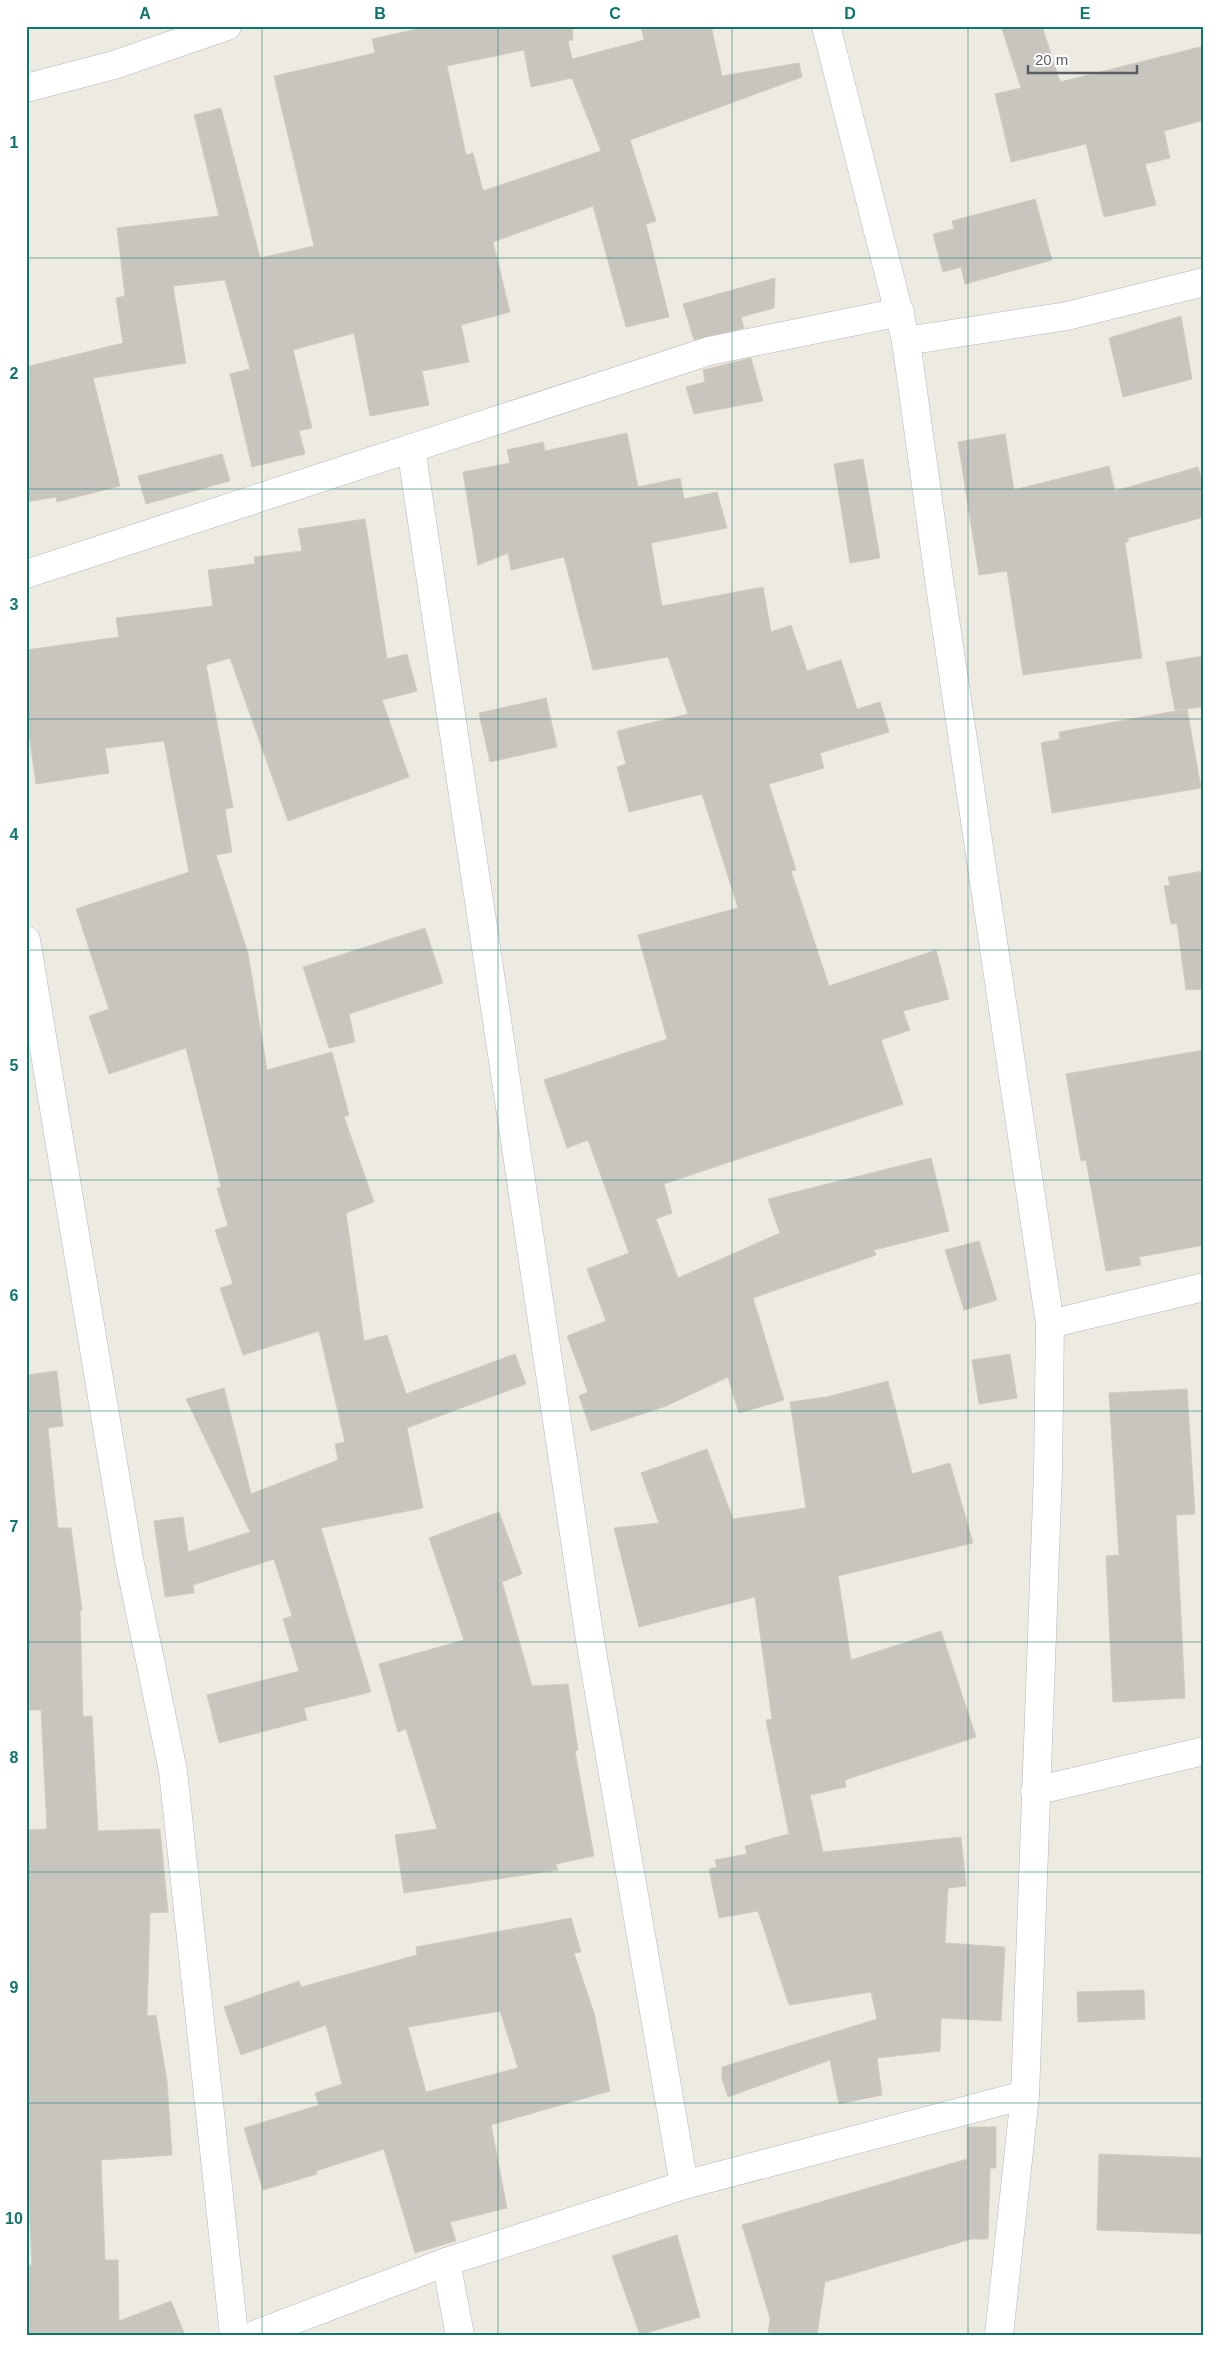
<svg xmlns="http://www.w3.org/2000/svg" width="1230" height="2361" font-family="Arial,sans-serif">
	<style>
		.building { fill: #c8c4be; stroke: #d1ccbf; fill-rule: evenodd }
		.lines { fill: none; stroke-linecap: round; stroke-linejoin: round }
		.minor-casing { stroke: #b4b7bc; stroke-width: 29 }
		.minor { stroke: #fff; stroke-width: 28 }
		.grid { fill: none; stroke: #0f766e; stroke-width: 1; stroke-opacity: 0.55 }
		.neatline { fill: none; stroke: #0f766e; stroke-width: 2 }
		.grid-label { font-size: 16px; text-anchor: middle; font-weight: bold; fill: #0f766e }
	</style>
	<rect width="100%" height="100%" fill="#edeae1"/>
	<!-- building -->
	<g class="building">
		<path d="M 431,26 L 572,26 L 573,40 L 568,41 L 572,59 L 644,40 L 641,26 L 711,26 L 722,76 L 799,63 L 802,77 L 630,140 L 656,221 L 646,224 L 669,317 L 626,327 L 593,206 L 493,242 L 510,312 L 461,325 L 469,362 L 422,371 L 429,405 L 370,416 L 354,333 L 293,350 L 312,428 L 299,431 L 305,454 L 252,467 L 230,374 L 250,369 L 225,280 L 173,286 L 186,363 L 93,378 L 120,486 L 57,502 L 56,497 L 26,502 L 26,367 L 123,343 L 116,298 L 125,296 L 117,228 L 219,216 L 194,115 L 221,108 L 260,258 L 314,246 L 274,76 L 375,53 L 372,39 ZM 524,50 L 531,87 L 572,78 L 601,151 L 483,191 L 473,153 L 466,155 L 447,66 Z"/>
		<path d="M 1001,26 L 1042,26 L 1060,82 L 1204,46 L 1204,120 L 1164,131 L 1170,158 L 1145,164 L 1156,205 L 1104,217 L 1086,144 L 1011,162 L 995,94 L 1021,88 Z"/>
		<path d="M 1035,199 L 1052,260 L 965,284 L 961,267 L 943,272 L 933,234 L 954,229 L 952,221 Z"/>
		<path d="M 775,278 L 774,308 L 741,317 L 744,328 L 694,340 L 683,304 Z"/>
		<path d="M 1181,316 L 1192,379 L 1123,397 L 1109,338 Z"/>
		<path d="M 751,358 L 763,401 L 694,414 L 686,387 L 705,382 L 703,370 Z"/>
		<path d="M 627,433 L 638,487 L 680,478 L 684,499 L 717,492 L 727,528 L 651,543 L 662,606 L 763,587 L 771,632 L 791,625 L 807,671 L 841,660 L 857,709 L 880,702 L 889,732 L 820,753 L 824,768 L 769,784 L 796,870 L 791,871 L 829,986 L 936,950 L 949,999 L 903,1011 L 910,1030 L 881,1040 L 903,1104 L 664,1184 L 672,1213 L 656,1219 L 678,1278 L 780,1233 L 768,1199 L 931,1158 L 949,1231 L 874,1250 L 876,1255 L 753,1298 L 784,1400 L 739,1413 L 728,1377 L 666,1406 L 591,1431 L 579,1396 L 588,1392 L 567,1336 L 606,1321 L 587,1269 L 629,1253 L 588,1140 L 567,1148 L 544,1080 L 667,1039 L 638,935 L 738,908 L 702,794 L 629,812 L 617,767 L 626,764 L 617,731 L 688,714 L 668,657 L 593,670 L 564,557 L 511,570 L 508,553 L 478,565 L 463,472 L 510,463 L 507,450 L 543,442 L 545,451 Z"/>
		<path d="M 1005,434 L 1014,490 L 1109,466 L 1115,491 L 1198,467 L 1204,487 L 1204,517 L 1128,538 L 1128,542 L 1125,543 L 1142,658 L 1023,675 L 1007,571 L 979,575 L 958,442 Z"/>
		<path d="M 222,454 L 230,481 L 146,504 L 138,476 Z"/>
		<path d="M 863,459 L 880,558 L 850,563 L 834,464 Z"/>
		<path d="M 365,519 L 387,659 L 407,654 L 417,691 L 382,700 L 409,777 L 288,821 L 230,658 L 206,665 L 233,807 L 225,809 L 232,852 L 216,855 L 248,953 L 267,1070 L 332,1052 L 349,1115 L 344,1117 L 374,1202 L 346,1213 L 364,1341 L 387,1335 L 406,1394 L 515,1354 L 526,1384 L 407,1428 L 423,1508 L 321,1528 L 371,1692 L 304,1708 L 307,1720 L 219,1743 L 207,1695 L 299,1671 L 283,1619 L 292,1616 L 274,1559 L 193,1585 L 194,1593 L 165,1597 L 154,1521 L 183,1517 L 188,1552 L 250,1532 L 186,1399 L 224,1388 L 251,1494 L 338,1460 L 335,1444 L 345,1442 L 319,1331 L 243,1355 L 220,1288 L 233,1284 L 215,1230 L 228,1226 L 217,1188 L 221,1187 L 186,1048 L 109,1074 L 89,1016 L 109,1009 L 76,909 L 189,872 L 164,741 L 105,748 L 109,773 L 36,784 L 26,713 L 26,650 L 119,637 L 116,618 L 213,606 L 208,570 L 255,564 L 254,557 L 302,551 L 298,529 Z"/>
		<path d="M 1204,656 L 1204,707 L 1175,710 L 1166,662 Z"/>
		<path d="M 546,698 L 557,747 L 490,762 L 479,713 Z"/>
		<path d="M 1187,709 L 1201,788 L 1052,813 L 1041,743 L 1060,739 L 1059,732 Z"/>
		<path d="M 1204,871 L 1204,989 L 1186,990 L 1177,923 L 1171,924 L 1164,886 L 1170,885 L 1168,877 Z"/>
		<path d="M 425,928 L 443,983 L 349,1014 L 355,1042 L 329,1048 L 303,967 Z"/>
		<path d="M 1204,1050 L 1204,1245 L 1139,1257 L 1141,1265 L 1106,1271 L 1086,1160 L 1081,1161 L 1066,1074 Z"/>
		<path d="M 979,1241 L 997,1300 L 964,1310 L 945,1250 Z"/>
		<path d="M 1010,1354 L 1017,1398 L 979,1404 L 972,1360 Z"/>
		<path d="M 57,1371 L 63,1426 L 48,1428 L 58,1528 L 71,1528 L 82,1610 L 80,1610 L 83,1717 L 92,1716 L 98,1831 L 160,1829 L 168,1912 L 150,1913 L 147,2016 L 156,2015 L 167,2081 L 172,2155 L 101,2160 L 105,2260 L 118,2260 L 119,2321 L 171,2301 L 185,2335 L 26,2335 L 26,2265 L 32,2265 L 26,2144 L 26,1830 L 47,1829 L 41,1710 L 26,1710 L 26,1375 Z"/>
		<path d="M 888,1381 L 912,1474 L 950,1463 L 973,1543 L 838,1576 L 851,1660 L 941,1631 L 976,1737 L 845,1780 L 846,1787 L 810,1795 L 823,1852 L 961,1837 L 966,1886 L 948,1888 L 945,1943 L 1005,1947 L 1001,2021 L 941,2018 L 940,2051 L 877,2058 L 882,2095 L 839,2104 L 830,2060 L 728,2097 L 722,2079 L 722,2067 L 877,2019 L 871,1992 L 789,2005 L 758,1911 L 719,1918 L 709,1869 L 717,1867 L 715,1860 L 747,1854 L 745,1846 L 789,1834 L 766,1720 L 772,1719 L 755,1597 L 639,1627 L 614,1528 L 659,1523 L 641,1473 L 707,1449 L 733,1519 L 806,1508 L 790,1402 L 827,1397 Z"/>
		<path d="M 1187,1389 L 1195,1514 L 1176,1515 L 1185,1698 L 1113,1702 L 1106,1556 L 1119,1555 L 1109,1393 Z"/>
		<path d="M 499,1512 L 522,1574 L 502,1582 L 532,1686 L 568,1684 L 578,1750 L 575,1751 L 594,1856 L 556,1864 L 558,1870 L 404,1893 L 395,1835 L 437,1829 L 406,1729 L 398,1732 L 379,1664 L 464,1640 L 429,1538 Z"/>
		<path d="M 571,1918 L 581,1952 L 574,1953 L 594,2013 L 610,2091 L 491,2125 L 507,2208 L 450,2222 L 456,2241 L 415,2253 L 384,2149 L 316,2171 L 317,2174 L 263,2190 L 244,2128 L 319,2105 L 315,2093 L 342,2084 L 326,2025 L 241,2055 L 224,2007 L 299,1981 L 301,1987 L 417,1955 L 416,1947 ZM 500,2011 L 518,2068 L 426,2092 L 408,2027 Z"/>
		<path d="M 1144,1990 L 1145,2019 L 1078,2022 L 1077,1992 Z"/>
		<path d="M 967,2127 L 996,2127 L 996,2168 L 990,2168 L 988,2239 L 971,2239 L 825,2282 L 817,2335 L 768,2335 L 770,2318 L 742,2225 L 967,2159 Z"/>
		<path d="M 1099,2154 L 1204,2158 L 1204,2234 L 1097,2230 Z"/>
		<path d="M 677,2235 L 700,2317 L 640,2335 L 612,2256 Z"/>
	</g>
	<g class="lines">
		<defs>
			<g id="minor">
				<path d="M 826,26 L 906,341 L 939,579 L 1050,1324 L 1048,1472 L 1025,2095 L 999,2335"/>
				<path d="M 26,88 L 114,65 L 227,26"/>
				<path d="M 906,341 L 1067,316 L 1204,282"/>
				<path d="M 411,448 L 590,1640 L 684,2185"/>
				<path d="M 26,574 L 709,351 L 900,312"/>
				<path d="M 26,940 L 129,1559 L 173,1771 L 234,2335"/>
				<path d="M 1050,1324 L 1204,1287"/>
				<path d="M 1035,1791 L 1204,1751"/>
				<path d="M 446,2262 L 460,2335"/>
				<path d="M 254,2335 L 446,2262 L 684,2185 L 1025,2095"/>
			</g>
		</defs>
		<!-- minor casing -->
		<use href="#minor" class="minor-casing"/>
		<!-- minor -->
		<use href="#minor" class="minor"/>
	</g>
	<!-- grid -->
	<path class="grid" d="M 262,26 L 262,2335M 498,26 L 498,2335M 732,26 L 732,2335M 968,26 L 968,2335M 26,258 L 1204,258M 26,489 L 1204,489M 26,719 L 1204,719M 26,950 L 1204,950M 26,1180 L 1204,1180M 26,1411 L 1204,1411M 26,1642 L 1204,1642M 26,1872 L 1204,1872M 26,2103 L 1204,2103"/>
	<!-- border -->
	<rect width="1230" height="2361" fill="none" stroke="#ffffff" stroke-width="55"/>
	<!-- scale -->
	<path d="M1028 65v8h109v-8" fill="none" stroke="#5a5d62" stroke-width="2.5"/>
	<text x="1035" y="65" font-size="15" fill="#5a5d62" stroke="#ffffff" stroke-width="4" paint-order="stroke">20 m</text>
	<rect x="28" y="28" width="1174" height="2306" class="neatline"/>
	<g class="grid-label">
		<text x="145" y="19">A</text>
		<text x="380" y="19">B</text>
		<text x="615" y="19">C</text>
		<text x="850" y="19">D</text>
		<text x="1085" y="19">E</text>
		<text x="14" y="148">1</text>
		<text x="14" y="379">2</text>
		<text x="14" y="610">3</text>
		<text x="14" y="840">4</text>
		<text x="14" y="1071">5</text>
		<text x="14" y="1301">6</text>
		<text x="14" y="1532">7</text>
		<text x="14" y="1763">8</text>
		<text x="14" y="1993">9</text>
		<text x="14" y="2224">10</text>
	</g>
</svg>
